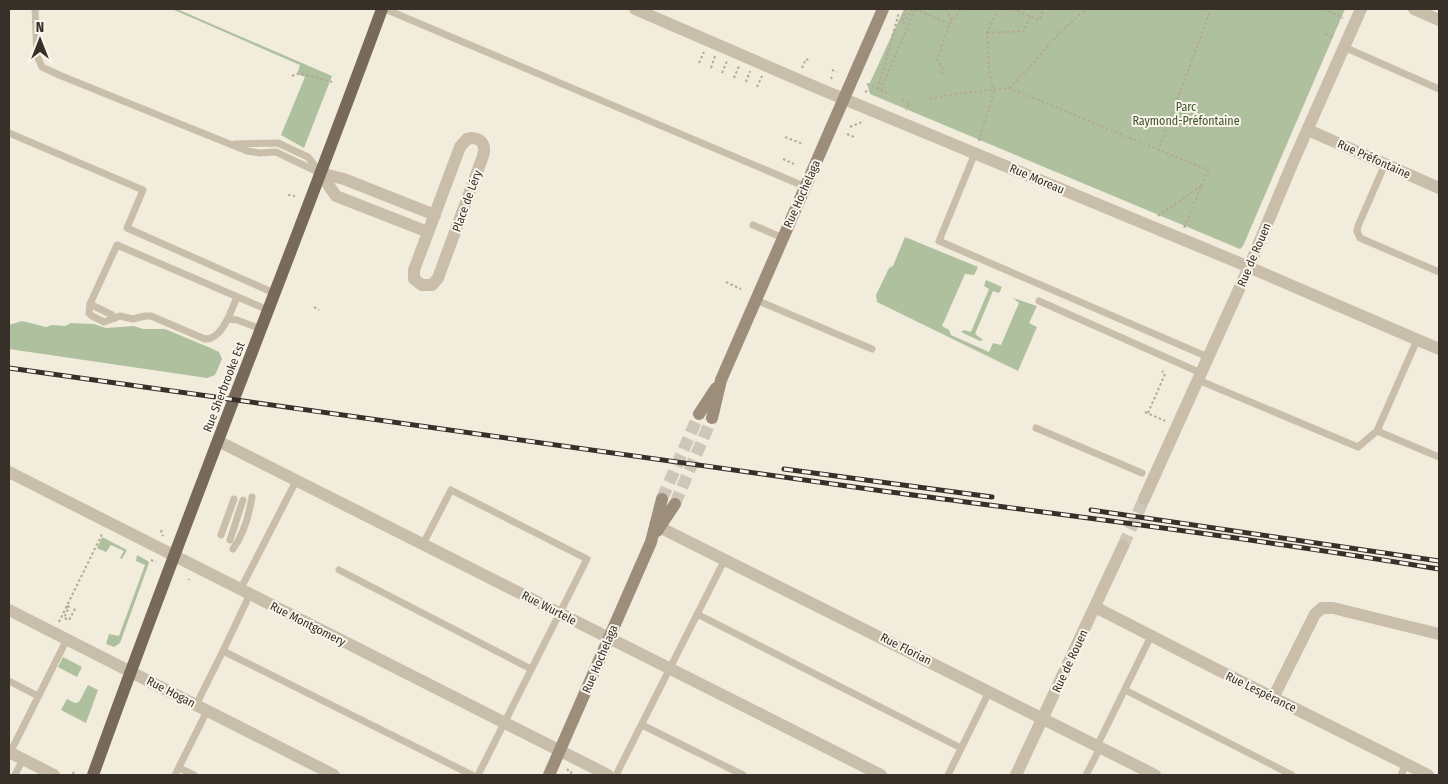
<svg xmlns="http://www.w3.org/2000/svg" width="1448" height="784" font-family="'Fira Sans Condensed',sans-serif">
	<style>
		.green { fill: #aec09e }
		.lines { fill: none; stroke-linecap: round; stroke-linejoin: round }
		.street-tunnel { stroke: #cdc6b9; stroke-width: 12; stroke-dasharray: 12 6; stroke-linecap: butt }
		.secondary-tunnel { stroke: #cdc6b9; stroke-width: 12; stroke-dasharray: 12 6; stroke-linecap: butt }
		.path { stroke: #b5a894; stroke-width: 2; stroke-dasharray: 2.5 2.5; stroke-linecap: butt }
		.lane { stroke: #c9beaa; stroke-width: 7 }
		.street { stroke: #c9beaa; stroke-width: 12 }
		.secondary { stroke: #9d8e7b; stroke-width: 12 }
		.primary { stroke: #786a5b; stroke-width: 12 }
		.rail-casing { stroke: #373029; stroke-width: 5 }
		.rail { stroke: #f9f5ea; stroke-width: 3; stroke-dasharray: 9; stroke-linecap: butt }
		.labels { text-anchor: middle; stroke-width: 4; stroke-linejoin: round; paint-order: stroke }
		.park-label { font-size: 12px; fill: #3f542e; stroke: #f9f5ea }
		.street-label { font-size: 12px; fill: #373029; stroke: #f9f5ea }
	</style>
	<rect width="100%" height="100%" fill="#f2ecdd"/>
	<!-- green -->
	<g class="green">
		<path d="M 172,9 L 177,9 L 332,76 L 304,148 L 281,135 L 305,77 L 297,74 L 300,65 Z"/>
		<path d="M 904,9 L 1345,9 L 1243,246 L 1240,249 L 870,94 L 868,87 Z"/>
		<path d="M 905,237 L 978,267 L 974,275 L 965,274 L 942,326 L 949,330 L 951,335 L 989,352 L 993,343 L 1001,345 L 1019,303 L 1013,298 L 1037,306 L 1029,323 L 1037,327 L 1018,371 L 877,302 L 876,295 L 889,268 L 893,266 Z"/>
		<path d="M 986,280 L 1002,287 L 999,293 L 993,291 L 975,334 L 983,340 L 980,341 L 961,332 L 964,330 L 971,332 L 989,289 L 984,286 Z"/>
		<path d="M 22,321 L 46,327 L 52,325 L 65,326 L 71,323 L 94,324 L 106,328 L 134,326 L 143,329 L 165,329 L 213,349 L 219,352 L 222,359 L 215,375 L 207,378 L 9,349 L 9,325 Z"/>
		<path d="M 102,537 L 127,550 L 122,559 L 120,558 L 124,551 L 111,545 L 106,552 L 97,548 Z"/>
		<path d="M 137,555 L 148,561 L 149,563 L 120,643 L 114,647 L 106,644 L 109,634 L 119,636 L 145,565 L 136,561 Z"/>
		<path d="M 63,657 L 82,667 L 77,677 L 58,667 Z"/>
		<path d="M 88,685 L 98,690 L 86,723 L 61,710 L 67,699 L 75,703 L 79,702 Z"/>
	</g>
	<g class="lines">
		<!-- street-tunnel -->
		<path class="street-tunnel" d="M 1123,546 L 1144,499"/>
		<!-- secondary-tunnel -->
		<g class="secondary-tunnel">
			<path d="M 662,499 L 699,414"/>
			<path d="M 675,504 L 712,418"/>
		</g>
		<!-- path -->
		<g class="path">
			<path d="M 906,9 L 902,22 L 904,23 L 912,9"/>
			<path d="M 915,9 L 949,24"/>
			<path d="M 946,9 L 952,22"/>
			<path d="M 1013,9 L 1039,20 L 1044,9"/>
			<path d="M 1324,9 L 1343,18"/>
			<path d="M 987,33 L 1024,31 L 1030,16"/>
			<path d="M 1325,34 L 1334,38"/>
			<path d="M 699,63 L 704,52"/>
			<path d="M 711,68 L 715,56"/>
			<path d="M 802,68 L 806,59 L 811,61"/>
			<path d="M 832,70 L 837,72"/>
			<path d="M 722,73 L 727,61"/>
			<path d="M 941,74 L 943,70 L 937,59 L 950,24 L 961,9"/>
			<path d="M 292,76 L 300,73 L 332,82"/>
			<path d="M 831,77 L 832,79"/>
			<path d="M 734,78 L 739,66"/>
			<path d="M 746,82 L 750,71"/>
			<path d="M 867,84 L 887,93"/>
			<path d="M 757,87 L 762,76"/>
			<path d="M 1009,88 L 1208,170 L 1184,228"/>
			<path d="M 878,89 L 899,12"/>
			<path d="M 881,90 L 915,9"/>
			<path d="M 865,92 L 867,91"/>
			<path d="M 902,99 L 909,103 L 906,110"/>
			<path d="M 930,99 L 949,95 L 1009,88 C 1036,63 1057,31 1087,9"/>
			<path d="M 850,127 L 864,121"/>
			<path d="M 847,134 L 854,137"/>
			<path d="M 785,137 L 803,144"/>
			<path d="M 979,141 L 994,91 L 989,70 L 987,33 L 998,9"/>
			<path d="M 1158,151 L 1211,9"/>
			<path d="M 783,159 L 794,164"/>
			<path d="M 288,195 L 295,196"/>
			<path d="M 1158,216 L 1201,186"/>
			<path d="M 726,282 L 741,289"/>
			<path d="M 314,307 L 319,310"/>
			<path d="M 1145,412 L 1165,421"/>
			<path d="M 1148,413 L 1165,374 L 1162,371"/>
			<path d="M 161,530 L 163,536"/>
			<path d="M 151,560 L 156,562"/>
			<path d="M 189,579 L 189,580"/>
			<path d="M 67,606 L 69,607 L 64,618 L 69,620 L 76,607"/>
			<path d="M 59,622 L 102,534"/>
			<path d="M 567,769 L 571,773 L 572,770"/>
			<path d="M 73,774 L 74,771"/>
		</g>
		<!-- lane -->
		<g class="lane">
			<path d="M 35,9 L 37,56 L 42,67 L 59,75 L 247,151 L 260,153 L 276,152 L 320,173"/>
			<path d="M 385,9 L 806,187"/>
			<path d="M 1344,47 L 1439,89"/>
			<path d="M 9,133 L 143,190 L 127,228 L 274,293"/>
			<path d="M 235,144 L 278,143 L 308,157 L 318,170"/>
			<path d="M 975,153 L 939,241 L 1208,357"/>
			<path d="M 1385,164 L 1358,226 L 1357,231 L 1360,238 L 1439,272"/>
			<path d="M 753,225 L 783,238"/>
			<path d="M 237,297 C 231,311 222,340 205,339 L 151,316 L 145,316 L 133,319 L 120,316 L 104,322 L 92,316 L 89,313 L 90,304 L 117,245 L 268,310"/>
			<path d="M 756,300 L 872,349"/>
			<path d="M 1039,301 L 1201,373"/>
			<path d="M 90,304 L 112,315 L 115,318"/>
			<path d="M 228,319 L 237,320 L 261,329"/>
			<path d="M 1198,380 L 1358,447 L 1377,431 L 1439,457"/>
			<path d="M 1036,428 L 1142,473"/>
			<path d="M 1377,431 L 1417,340"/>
			<path d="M 221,535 L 234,499"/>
			<path d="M 230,540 L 243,500"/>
			<path d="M 423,544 L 451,490 L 587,559 L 478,775"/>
			<path d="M 233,549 C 244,534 249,515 252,497"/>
			<path d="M 339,570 L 531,669"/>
			<path d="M 240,590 L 296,481"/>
			<path d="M 697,614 L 961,748"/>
			<path d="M 223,651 L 472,775"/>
			<path d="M 9,681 L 38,696"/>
			<path d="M 1125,690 L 1292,775"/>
			<path d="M 196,705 L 223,651 L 250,594"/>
			<path d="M 642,725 L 743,775"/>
			<path d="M 1097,746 L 1151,636"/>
			<path d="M 10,753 L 67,639"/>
			<path d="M 179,768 L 194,775"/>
			<path d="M 15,775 L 23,759"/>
			<path d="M 175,775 L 207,711"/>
			<path d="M 616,775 L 725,559"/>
			<path d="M 948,775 L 989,692"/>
			<path d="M 1086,775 L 1100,748"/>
			<path d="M 1401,775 L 1406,764"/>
		</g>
		<!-- street -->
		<g class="street">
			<path d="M 635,9 L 820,89 L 1237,262 L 1439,349"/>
			<path d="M 1414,9 L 1439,20"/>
			<path d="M 1308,130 L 1439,188"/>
			<path d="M 472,138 C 483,139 486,146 483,156 L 438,278 L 432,285 L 422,285 L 414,279 L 414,270 L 460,147 L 467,139 Z"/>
			<path d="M 320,173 L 336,196 L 428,232"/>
			<path d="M 320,173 L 344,179 L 435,215"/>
			<path d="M 218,441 L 881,775"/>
			<path d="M 9,472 L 608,775"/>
			<path d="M 1144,499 L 1249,267 L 1293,162 L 1361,9"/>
			<path d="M 655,525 L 1155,775"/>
			<path d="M 1095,607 L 1216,669 L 1428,775"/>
			<path d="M 9,610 L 334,775"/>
			<path d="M 1273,698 L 1315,614 L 1322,608 L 1333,608 L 1439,634"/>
			<path d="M 9,752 L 54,775"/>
			<path d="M 1016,775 L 1123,546"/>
		</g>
		<!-- secondary -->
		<g class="secondary">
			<path d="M 699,414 L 716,388"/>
			<path d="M 712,418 L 721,380 L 883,9"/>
			<path d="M 657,531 L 675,504"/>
			<path d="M 549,775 L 651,542 L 662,499"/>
		</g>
		<!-- primary -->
		<path class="primary" d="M 93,775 C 185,518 288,265 382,9"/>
		<defs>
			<g id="rail">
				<path d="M 9,368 L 890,492 C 1073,516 1257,539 1439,569"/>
				<path d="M 784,469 L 992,497"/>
				<path d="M 1091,510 L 1439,561"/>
			</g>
		</defs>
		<!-- rail casing -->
		<use href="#rail" class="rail-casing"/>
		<!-- rail -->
		<use href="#rail" class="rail"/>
	</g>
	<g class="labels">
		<!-- park labels -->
		<g class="park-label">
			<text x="1186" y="111">Parc<tspan x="1186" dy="14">Raymond-Préfontaine</tspan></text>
		</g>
		<!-- street labels -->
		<g class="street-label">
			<text transform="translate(1374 159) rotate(24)" y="4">Rue Préfontaine</text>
			<text transform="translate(1037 179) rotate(23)" y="4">Rue Moreau</text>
			<text transform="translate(802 194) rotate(-66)" y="4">Rue Hochelaga</text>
			<text transform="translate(467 201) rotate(-70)" y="4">Place de Léry</text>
			<text transform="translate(1254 255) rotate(-67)" y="4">Rue de Rouen</text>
			<text transform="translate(224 387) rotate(-69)" y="4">Rue Sherbrooke Est</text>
			<text transform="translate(549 608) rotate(27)" y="4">Rue Wurtele</text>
			<text transform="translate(308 624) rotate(27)" y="4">Rue Montgomery</text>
			<text transform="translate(906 649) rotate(27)" y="4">Rue Florian</text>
			<text transform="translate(600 659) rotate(-67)" y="4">Rue Hochelaga</text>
			<text transform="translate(1070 661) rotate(-65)" y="4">Rue de Rouen</text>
			<text transform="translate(171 692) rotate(27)" y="4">Rue Hogan</text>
			<text transform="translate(1261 692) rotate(26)" y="4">Rue Lespérance</text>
		</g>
	</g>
	<!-- border -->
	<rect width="1448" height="784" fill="none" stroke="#373029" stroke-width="20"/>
	<!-- north arrow -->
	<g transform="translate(40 40)" stroke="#f9f5ea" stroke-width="4" paint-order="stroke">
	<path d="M0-4L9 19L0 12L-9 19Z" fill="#373029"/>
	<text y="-8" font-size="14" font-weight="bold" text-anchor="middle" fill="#373029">N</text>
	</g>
</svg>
